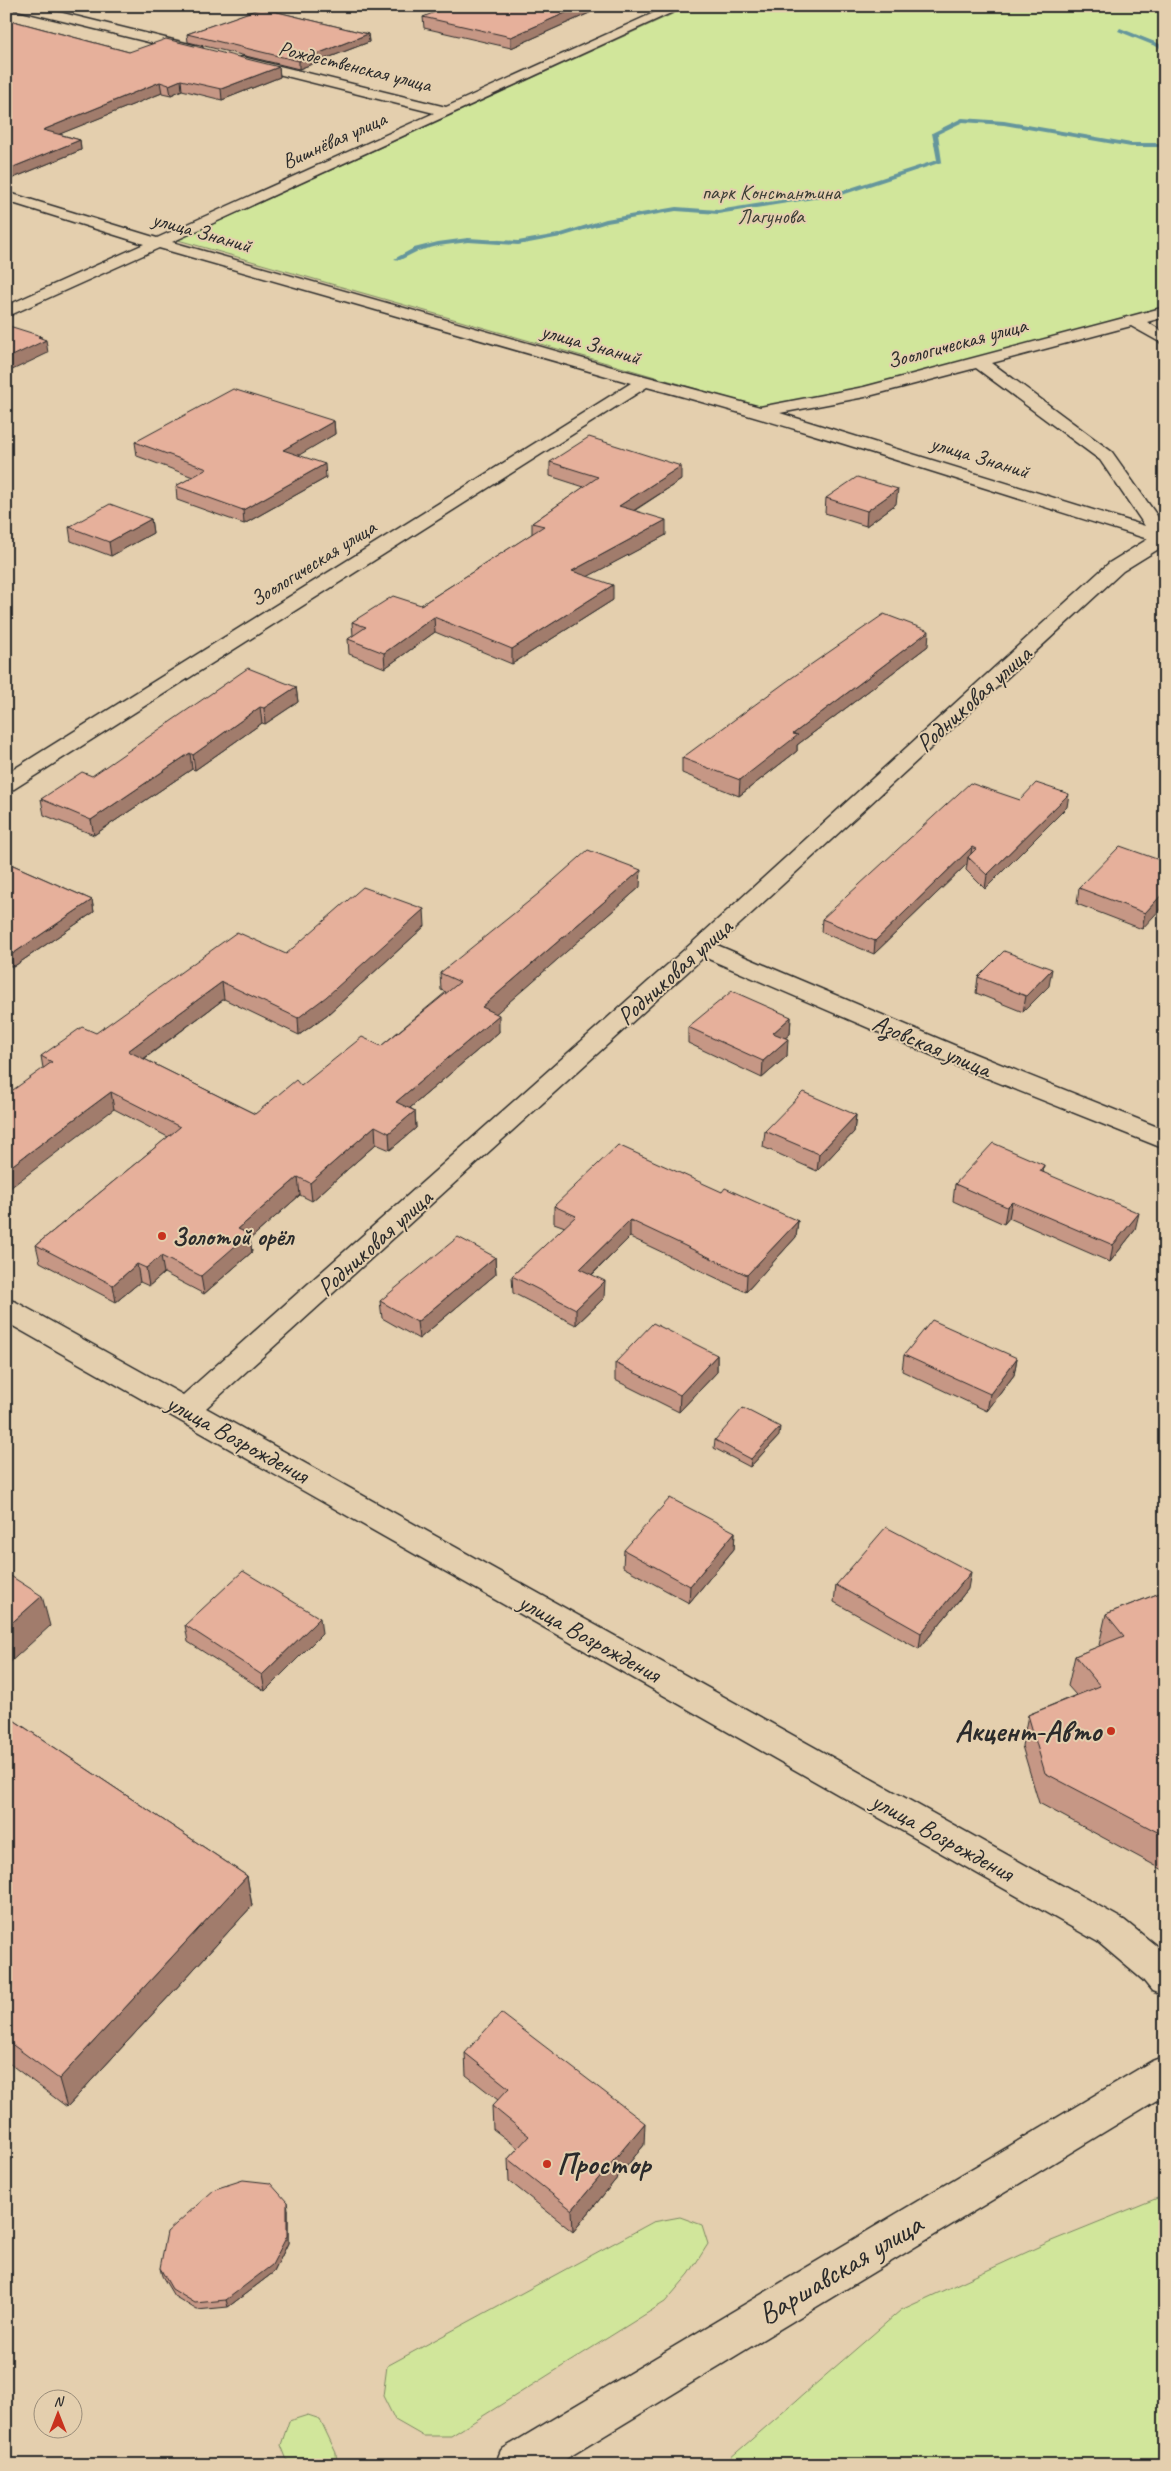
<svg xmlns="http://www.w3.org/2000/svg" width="1171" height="2471" font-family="Caveat,sans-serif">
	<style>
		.green { fill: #d1e69b; stroke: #7e8863 }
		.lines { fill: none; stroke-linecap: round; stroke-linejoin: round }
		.stream { fill: #65969c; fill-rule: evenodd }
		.street-casing { stroke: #2b2b2b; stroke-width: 3 }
		.street { fill: #e4cfae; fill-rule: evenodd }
		.wall { fill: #c69785; stroke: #2b2b2b }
		.shaded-wall { fill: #a17b6c; stroke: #2b2b2b }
		.building { fill: #e6b09b; stroke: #2b2b2b }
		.poi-dot { fill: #c8321e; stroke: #e4cfae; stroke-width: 2 }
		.labels { text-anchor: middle; stroke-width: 4; stroke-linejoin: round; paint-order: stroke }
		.far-street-label { font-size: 21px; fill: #2b2b2b; stroke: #e4cfae }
		.far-park-label { font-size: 21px; fill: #3c3e36; stroke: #e4cfae }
		.street-label { font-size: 25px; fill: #2b2b2b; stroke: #e4cfae }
		.poi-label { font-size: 25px; font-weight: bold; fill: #2b2b2b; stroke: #e4cfae; text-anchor: start }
		.near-poi-label { font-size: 30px; font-weight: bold; fill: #2b2b2b; stroke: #e4cfae; text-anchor: end }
		.near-street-label { font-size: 30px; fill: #2b2b2b; stroke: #e4cfae }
	</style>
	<rect width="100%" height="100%" fill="#e4cfae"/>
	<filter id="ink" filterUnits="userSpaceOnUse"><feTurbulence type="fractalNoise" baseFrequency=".02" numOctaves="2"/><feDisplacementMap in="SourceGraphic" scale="10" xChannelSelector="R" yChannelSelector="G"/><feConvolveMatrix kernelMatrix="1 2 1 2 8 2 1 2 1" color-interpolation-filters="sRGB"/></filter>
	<g filter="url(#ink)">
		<!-- green -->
		<g class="green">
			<path d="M 690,6 L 1150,6 L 1165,13 L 1165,309 L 834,394 L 760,407 L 178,240 Z"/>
			<path d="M 1165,2195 L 1165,2465 L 722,2465 L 901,2310 L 1049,2242 Z"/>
			<path d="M 680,2217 L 702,2225 L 708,2244 L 689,2274 L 665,2302 L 451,2436 L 423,2436 L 395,2420 L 383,2396 L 387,2366 L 653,2222 Z"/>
			<path d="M 308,2415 L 320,2419 L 336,2453 L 337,2465 L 289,2465 L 281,2445 L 289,2421 Z"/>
		</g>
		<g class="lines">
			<!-- stream -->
			<g class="stream">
				<path d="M 1120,28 L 1165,46 L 1165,50 L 1118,31 Z"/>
				<path d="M 962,118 L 1004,121 L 1131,143 L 1165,143 L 1165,147 L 1131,147 L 1004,125 L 963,122 L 938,134 L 942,162 L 845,194 L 718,214 L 676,211 L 607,223 L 561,237 L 518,245 L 468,242 L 438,246 L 418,251 L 400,260 L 394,259 L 414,248 L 438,242 L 468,238 L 518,241 L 558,234 L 606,219 L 676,207 L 718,210 L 844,190 L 937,160 L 932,133 Z"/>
			</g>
			<defs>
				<g id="street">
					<path d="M 12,6 L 34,6 L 202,47 L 203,50 L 197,54 L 14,9 Z"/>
					<path d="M 669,6 L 686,6 L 172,242 L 626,371 L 760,407 L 864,387 L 1165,307 L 1165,317 L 1147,322 L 1165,333 L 1165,345 L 1131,326 L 992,363 L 1112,452 L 1165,527 L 1165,545 L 1123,571 L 717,945 L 975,1054 L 1165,1130 L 1165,1149 L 957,1066 L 704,957 L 206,1408 L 1124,1920 L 1165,1953 L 1165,1996 L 1152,1991 L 1143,1980 L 1098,1942 L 6,1322 L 6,1299 L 16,1302 L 183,1395 L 693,942 L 1109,563 L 1148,539 C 981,488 816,432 647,387 L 14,789 L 6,791 L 6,774 L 631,383 L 159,248 L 6,317 L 6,306 L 144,244 L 6,201 L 6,192 L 157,238 L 434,113 L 238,64 L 236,61 L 238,58 L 243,57 L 446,107 ZM 976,368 L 1100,460 L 1145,526 L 780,413 L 865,397 Z"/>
					<path d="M 1165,2056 L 1165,2095 L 556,2465 L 495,2465 L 501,2450 L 1152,2061 Z"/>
				</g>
			</defs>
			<!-- street casing -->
			<use href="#street" class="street-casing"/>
			<!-- street -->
			<use href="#street" class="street"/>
		</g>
		<!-- wall -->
		<g class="wall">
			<path d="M 247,6 L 278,6 L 269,10 L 368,34 L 369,42 L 299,69 L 188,42 L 187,34 L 259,9 Z"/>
			<path d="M 605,6 L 511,48 L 424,28 L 423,17 Z"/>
			<path d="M 6,19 L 129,52 L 279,67 L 280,77 L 222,100 L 182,90 L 171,95 L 162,93 L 59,134 L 80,140 L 81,150 L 6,181 Z"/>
			<path d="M 334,421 L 335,434 L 298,455 L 326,478 L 244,524 L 177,500 L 176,486 L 193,477 L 137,456 L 135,442 Z"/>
			<path d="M 550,462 L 681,480 L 634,511 L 666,535 L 588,576 L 613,600 L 512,664 L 435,632 L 385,668 L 349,654 L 348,639 L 353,636 L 352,622 L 421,605 L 532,534 L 532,523 L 584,487 L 550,476 Z"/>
			<path d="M 826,498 L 896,504 L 866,526 L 825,513 Z"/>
			<path d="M 151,519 L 153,533 L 111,556 L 71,541 L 69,527 Z"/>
			<path d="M 928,646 L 797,745 L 797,751 L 739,796 L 682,773 L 682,758 Z"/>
			<path d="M 296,687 L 298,702 L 265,724 L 262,723 L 195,770 L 192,769 L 94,835 L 44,815 L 41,799 Z"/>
			<path d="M 1020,800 L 1067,807 L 985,889 L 966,870 L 967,864 L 874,954 L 821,932 L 822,919 Z"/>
			<path d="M 6,862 L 92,900 L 94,912 L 13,967 L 6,964 Z"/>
			<path d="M 1165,862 L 1142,929 L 1077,904 L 1079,888 Z"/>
			<path d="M 640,887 L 496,1013 L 499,1032 L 410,1108 L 415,1111 L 416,1128 L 390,1150 L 376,1144 L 312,1201 L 300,1195 L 250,1239 L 252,1252 L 204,1294 L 164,1273 L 149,1286 L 140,1282 L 116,1302 L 40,1262 L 36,1245 L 168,1137 L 114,1109 L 43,1068 L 41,1056 L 286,954 L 425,926 L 328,1014 L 299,1035 L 224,999 L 144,1059 L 255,1114 L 301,1086 L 381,1046 L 446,992 L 441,990 L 440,973 Z"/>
			<path d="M 978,977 L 1049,986 L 1023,1012 L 976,993 Z"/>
			<path d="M 791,1017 L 790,1034 L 785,1038 L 787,1056 L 762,1078 L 688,1043 L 688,1027 Z"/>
			<path d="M 856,1115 L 854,1132 L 817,1171 L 763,1147 L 765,1131 Z"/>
			<path d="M 1043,1172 L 1135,1230 L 1110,1262 L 1009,1218 L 1004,1224 L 953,1201 L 955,1184 Z"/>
			<path d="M 722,1192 L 798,1221 L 796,1237 L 746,1292 L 630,1237 L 592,1275 L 604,1298 L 576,1325 L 513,1293 L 512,1276 L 565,1227 L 554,1223 L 554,1206 Z"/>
			<path d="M 495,1257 L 496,1274 L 419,1339 L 382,1318 L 380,1301 Z"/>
			<path d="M 717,1355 L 717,1372 L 679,1412 L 615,1380 L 615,1363 Z"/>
			<path d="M 904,1355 L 1017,1358 L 1014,1375 L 987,1411 L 902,1371 Z"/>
			<path d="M 779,1436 L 750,1467 L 714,1448 L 715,1440 Z"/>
			<path d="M 735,1532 L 734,1549 L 689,1603 L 623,1567 L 624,1550 Z"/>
			<path d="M 836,1585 L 968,1589 L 919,1649 L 834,1602 Z"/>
			<path d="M 1165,1591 L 1165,1871 L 1039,1803 L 1022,1746 L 1028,1715 L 1076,1695 L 1068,1686 L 1075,1656 L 1100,1646 L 1099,1645 L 1106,1614 Z"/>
			<path d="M 185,1625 L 322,1634 L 265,1691 L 188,1642 Z"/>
			<path d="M 6,1715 L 247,1876 L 252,1906 L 67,2107 L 6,2061 Z"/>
			<path d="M 465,2053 L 644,2145 L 573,2232 L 509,2181 L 508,2159 L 518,2148 L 493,2129 L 492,2106 L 498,2100 L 466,2075 Z"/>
			<path d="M 288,2209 L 288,2243 L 274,2272 L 228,2307 L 197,2310 L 174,2296 L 162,2276 L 160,2268 Z"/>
		</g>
		<!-- shaded-wall -->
		<g class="shaded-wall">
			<path d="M 267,6 L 278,6 L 267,11 Z"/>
			<path d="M 581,6 L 605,6 L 511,48 L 511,37 Z"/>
			<path d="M 368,34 L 369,42 L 299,69 L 299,61 Z"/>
			<path d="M 279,67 L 280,77 L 222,100 L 221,89 Z"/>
			<path d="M 181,80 L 182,90 L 171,95 L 169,85 Z"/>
			<path d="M 160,82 L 162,93 L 45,140 L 43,130 Z"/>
			<path d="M 80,140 L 81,150 L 6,181 L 6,170 Z"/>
			<path d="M 41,336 L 42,342 L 46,340 L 48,353 L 6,373 L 6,359 Z"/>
			<path d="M 334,421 L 335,434 L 284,464 L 283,450 Z"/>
			<path d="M 325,464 L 326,478 L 244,524 L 243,510 Z"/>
			<path d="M 681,466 L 681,480 L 619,520 L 619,506 Z"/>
			<path d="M 898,489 L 896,504 L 866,526 L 867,511 Z"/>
			<path d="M 151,519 L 153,533 L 111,556 L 109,542 Z"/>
			<path d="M 666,520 L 666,535 L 572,585 L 572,571 Z"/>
			<path d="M 613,585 L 613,600 L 512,664 L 512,649 Z"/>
			<path d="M 434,617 L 435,632 L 385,668 L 384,653 Z"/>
			<path d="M 929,631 L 928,646 L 797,745 L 797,751 L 739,796 L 740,780 L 793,734 Z"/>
			<path d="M 296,687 L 298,702 L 265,724 L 264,708 Z"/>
			<path d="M 260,707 L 262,723 L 195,770 L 193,755 Z"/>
			<path d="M 190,753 L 192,769 L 94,835 L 91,820 Z"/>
			<path d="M 1069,794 L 1067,807 L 985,889 L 987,875 Z"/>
			<path d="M 972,847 L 970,860 L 968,857 L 967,864 L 874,954 L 875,941 Z"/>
			<path d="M 641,870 L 640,887 L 483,1025 L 482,1007 Z"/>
			<path d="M 1165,891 L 1165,904 L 1142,929 L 1145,913 Z"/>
			<path d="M 92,900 L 94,912 L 13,967 L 11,955 Z"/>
			<path d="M 424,909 L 425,926 L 328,1014 L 299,1035 L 298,1018 Z"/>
			<path d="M 1052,969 L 1049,986 L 1023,1012 L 1026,996 Z"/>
			<path d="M 222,982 L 224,999 L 131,1068 L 128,1051 Z"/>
			<path d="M 499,1015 L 499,1032 L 397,1119 L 396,1102 Z"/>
			<path d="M 791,1017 L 790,1034 L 772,1049 L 773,1033 Z"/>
			<path d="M 788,1039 L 787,1056 L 762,1078 L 763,1061 Z"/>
			<path d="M 111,1092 L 114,1109 L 6,1191 L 6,1170 Z"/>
			<path d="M 415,1111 L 416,1128 L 390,1150 L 389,1133 Z"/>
			<path d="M 856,1115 L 854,1132 L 817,1171 L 819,1154 Z"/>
			<path d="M 375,1126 L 376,1144 L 312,1201 L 310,1183 Z"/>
			<path d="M 1044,1165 L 1042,1182 L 1040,1171 Z"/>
			<path d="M 298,1177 L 300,1195 L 250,1239 L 252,1252 L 204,1294 L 201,1276 L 238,1229 Z"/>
			<path d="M 1012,1202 L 1009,1218 L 1004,1224 L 1007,1207 Z"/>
			<path d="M 1139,1213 L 1135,1230 L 1110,1262 L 1113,1245 Z"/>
			<path d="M 630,1220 L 630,1237 L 580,1286 L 580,1269 Z"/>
			<path d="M 798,1221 L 796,1237 L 746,1292 L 747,1275 Z"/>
			<path d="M 161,1256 L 164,1273 L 149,1286 L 146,1268 Z"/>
			<path d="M 495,1257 L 496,1274 L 419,1339 L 417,1322 Z"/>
			<path d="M 137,1264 L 140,1282 L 116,1302 L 113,1285 Z"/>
			<path d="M 605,1281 L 604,1298 L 576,1325 L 576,1309 Z"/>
			<path d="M 717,1355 L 717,1372 L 679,1412 L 680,1395 Z"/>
			<path d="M 1017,1358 L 1014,1375 L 987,1411 L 990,1394 Z"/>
			<path d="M 780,1427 L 779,1436 L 750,1467 L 751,1459 Z"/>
			<path d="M 735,1532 L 734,1549 L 689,1603 L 690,1586 Z"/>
			<path d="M 971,1572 L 968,1589 L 919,1649 L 921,1633 Z"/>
			<path d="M 42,1596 L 50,1626 L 6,1666 L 6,1628 Z"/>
			<path d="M 320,1618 L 322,1634 L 265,1691 L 262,1675 Z"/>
			<path d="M 247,1876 L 252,1906 L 67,2107 L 59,2079 Z"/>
			<path d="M 645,2123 L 644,2145 L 573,2232 L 572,2210 Z"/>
			<path d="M 287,2202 L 288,2209 L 288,2243 L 274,2272 L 228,2307 L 226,2300 Z"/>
		</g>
		<!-- building -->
		<g class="building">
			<path d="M 450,6 L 581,6 L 511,37 L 423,17 Z"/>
			<path d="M 261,8 L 368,34 L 299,61 L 187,34 Z"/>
			<path d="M 6,19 L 129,52 L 166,39 L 279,67 L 221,89 L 181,80 L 169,85 L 160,82 L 43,130 L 80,140 L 6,170 Z"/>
			<path d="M 6,325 L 41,336 L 38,337 L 46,340 L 6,359 Z"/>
			<path d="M 233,389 L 334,421 L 283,450 L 325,464 L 243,510 L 176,486 L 207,469 L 135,442 Z"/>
			<path d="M 589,437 L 681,466 L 619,506 L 666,520 L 572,571 L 613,585 L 512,649 L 434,617 L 384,653 L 348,639 L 366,627 L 352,622 L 393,596 L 421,605 L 544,526 L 532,523 L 598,477 L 550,462 Z"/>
			<path d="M 857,477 L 898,489 L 867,511 L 826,498 Z"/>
			<path d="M 110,504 L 151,519 L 109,542 L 69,527 Z"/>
			<path d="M 884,614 L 929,631 L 793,734 L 798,735 L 740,780 L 682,758 L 790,679 Z"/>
			<path d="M 248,668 L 296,687 L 264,708 L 260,707 L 193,755 L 190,753 L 91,820 L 41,799 L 82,772 L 92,776 Z"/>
			<path d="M 970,783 L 1020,800 L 1036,783 L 1069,794 L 987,875 L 968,857 L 976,849 L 972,847 L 875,941 L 822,919 Z"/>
			<path d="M 1120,846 L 1165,862 L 1165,891 L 1145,913 L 1079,888 Z"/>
			<path d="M 588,850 L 641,870 L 482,1007 L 499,1015 L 396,1102 L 415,1111 L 389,1133 L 375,1126 L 310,1183 L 298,1177 L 238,1229 L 249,1234 L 201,1276 L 161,1256 L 146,1268 L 137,1264 L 113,1285 L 36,1245 L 180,1127 L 111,1092 L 6,1170 L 6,1095 L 52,1062 L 41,1056 L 82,1027 L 96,1033 L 237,932 L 286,954 L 363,887 L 424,909 L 326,997 L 298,1018 L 222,982 L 128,1051 L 255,1114 L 296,1080 L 301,1086 L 362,1037 L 381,1046 L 460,982 L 440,973 L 538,894 Z"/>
			<path d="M 6,862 L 92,900 L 11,955 L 6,953 Z"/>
			<path d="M 1004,951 L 1052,969 L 1026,996 L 978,977 Z"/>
			<path d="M 732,991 L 791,1017 L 773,1033 L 788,1039 L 763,1061 L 688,1027 Z"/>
			<path d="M 803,1092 L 856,1115 L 819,1154 L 765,1131 Z"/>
			<path d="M 993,1143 L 1044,1165 L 1040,1171 L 1139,1213 L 1113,1245 L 1012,1202 L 1007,1207 L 955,1184 Z"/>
			<path d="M 618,1145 L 722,1192 L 725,1188 L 798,1221 L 747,1275 L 630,1220 L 580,1269 L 605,1281 L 576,1309 L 512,1276 L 576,1216 L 554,1206 Z"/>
			<path d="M 458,1237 L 495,1257 L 417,1322 L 380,1301 Z"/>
			<path d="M 932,1320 L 1017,1358 L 990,1394 L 904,1355 Z"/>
			<path d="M 653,1323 L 717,1355 L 680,1395 L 615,1363 Z"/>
			<path d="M 743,1408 L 780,1427 L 751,1459 L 715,1440 Z"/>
			<path d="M 670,1498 L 735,1532 L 690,1586 L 624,1550 Z"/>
			<path d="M 886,1527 L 971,1572 L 921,1633 L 836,1585 Z"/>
			<path d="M 243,1571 L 320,1618 L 262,1675 L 185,1625 Z"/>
			<path d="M 6,1573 L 42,1596 L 6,1628 Z"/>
			<path d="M 1165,1591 L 1165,1836 L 1045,1773 L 1028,1715 L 1100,1686 L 1075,1656 L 1124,1636 L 1106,1614 Z"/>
			<path d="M 6,1715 L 247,1876 L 59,2079 L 6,2040 Z"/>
			<path d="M 501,2013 L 645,2123 L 572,2210 L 508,2159 L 529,2136 L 492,2106 L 509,2088 L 465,2053 Z"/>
			<path d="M 243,2180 L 270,2183 L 287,2202 L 287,2236 L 272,2265 L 226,2300 L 195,2303 L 172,2289 L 160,2268 L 167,2232 L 215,2189 Z"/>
		</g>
	</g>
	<!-- markers -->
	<g class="poi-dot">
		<circle cx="162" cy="1236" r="5"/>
		<circle cx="1111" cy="1731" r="5"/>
		<circle cx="547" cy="2164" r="5"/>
	</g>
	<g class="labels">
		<!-- far-street labels -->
		<g class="far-street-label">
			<text transform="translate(355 66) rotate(14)" y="7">Рождественская улица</text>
			<text transform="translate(334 140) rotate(-24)" y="7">Вишнёвая улица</text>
			<text transform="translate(202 232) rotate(16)" y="7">улица Знаний</text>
			<text transform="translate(957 343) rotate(-15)" y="7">Зоологическая улица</text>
			<text transform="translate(591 344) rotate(16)" y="7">улица Знаний</text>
			<text transform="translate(980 457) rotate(17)" y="7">улица Знаний</text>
			<text transform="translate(313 563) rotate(-32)" y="7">Зоологическая улица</text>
		</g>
		<!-- far-park labels -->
		<g class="far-park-label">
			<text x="771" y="199">парк Константина<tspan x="771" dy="24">Лагунова</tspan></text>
		</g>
		<!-- street labels -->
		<g class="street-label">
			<text transform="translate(973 698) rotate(-42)" y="9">Родниковая улица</text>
			<text transform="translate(674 971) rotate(-42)" y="9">Родниковая улица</text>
			<text transform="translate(932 1045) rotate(23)" y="9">Азовская улица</text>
			<text transform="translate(374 1242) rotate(-42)" y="9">Родниковая улица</text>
			<text transform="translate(238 1438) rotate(29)" y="9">улица Возрождения</text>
			<text transform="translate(590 1637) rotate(29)" y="9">улица Возрождения</text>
			<text transform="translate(943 1836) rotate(29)" y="9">улица Возрождения</text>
		</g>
		<!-- poi labels -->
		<g class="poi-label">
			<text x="172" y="1245">Золотой орёл</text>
		</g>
		<!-- near-poi labels -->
		<g class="near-poi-label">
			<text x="1101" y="1741">Акцент-Авто</text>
			<text x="557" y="2174" text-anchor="start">Простор</text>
		</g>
		<!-- near-street labels -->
		<g class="near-street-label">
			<text transform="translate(840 2269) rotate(-31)" y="10">Варшавская улица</text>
		</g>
	</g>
	<!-- margin -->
	<rect width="1171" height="2471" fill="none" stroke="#e4cfae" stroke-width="25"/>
	<rect x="12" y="12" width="1146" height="2446" fill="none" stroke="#2b2b2b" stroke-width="2" filter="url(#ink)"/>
	<!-- north arrow -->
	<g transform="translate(58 2414)"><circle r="24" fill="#e4cfae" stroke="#9a8d7a"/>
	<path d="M0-4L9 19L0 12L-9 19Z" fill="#c8321e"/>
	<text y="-8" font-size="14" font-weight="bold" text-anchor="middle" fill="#2b2b2b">N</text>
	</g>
</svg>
